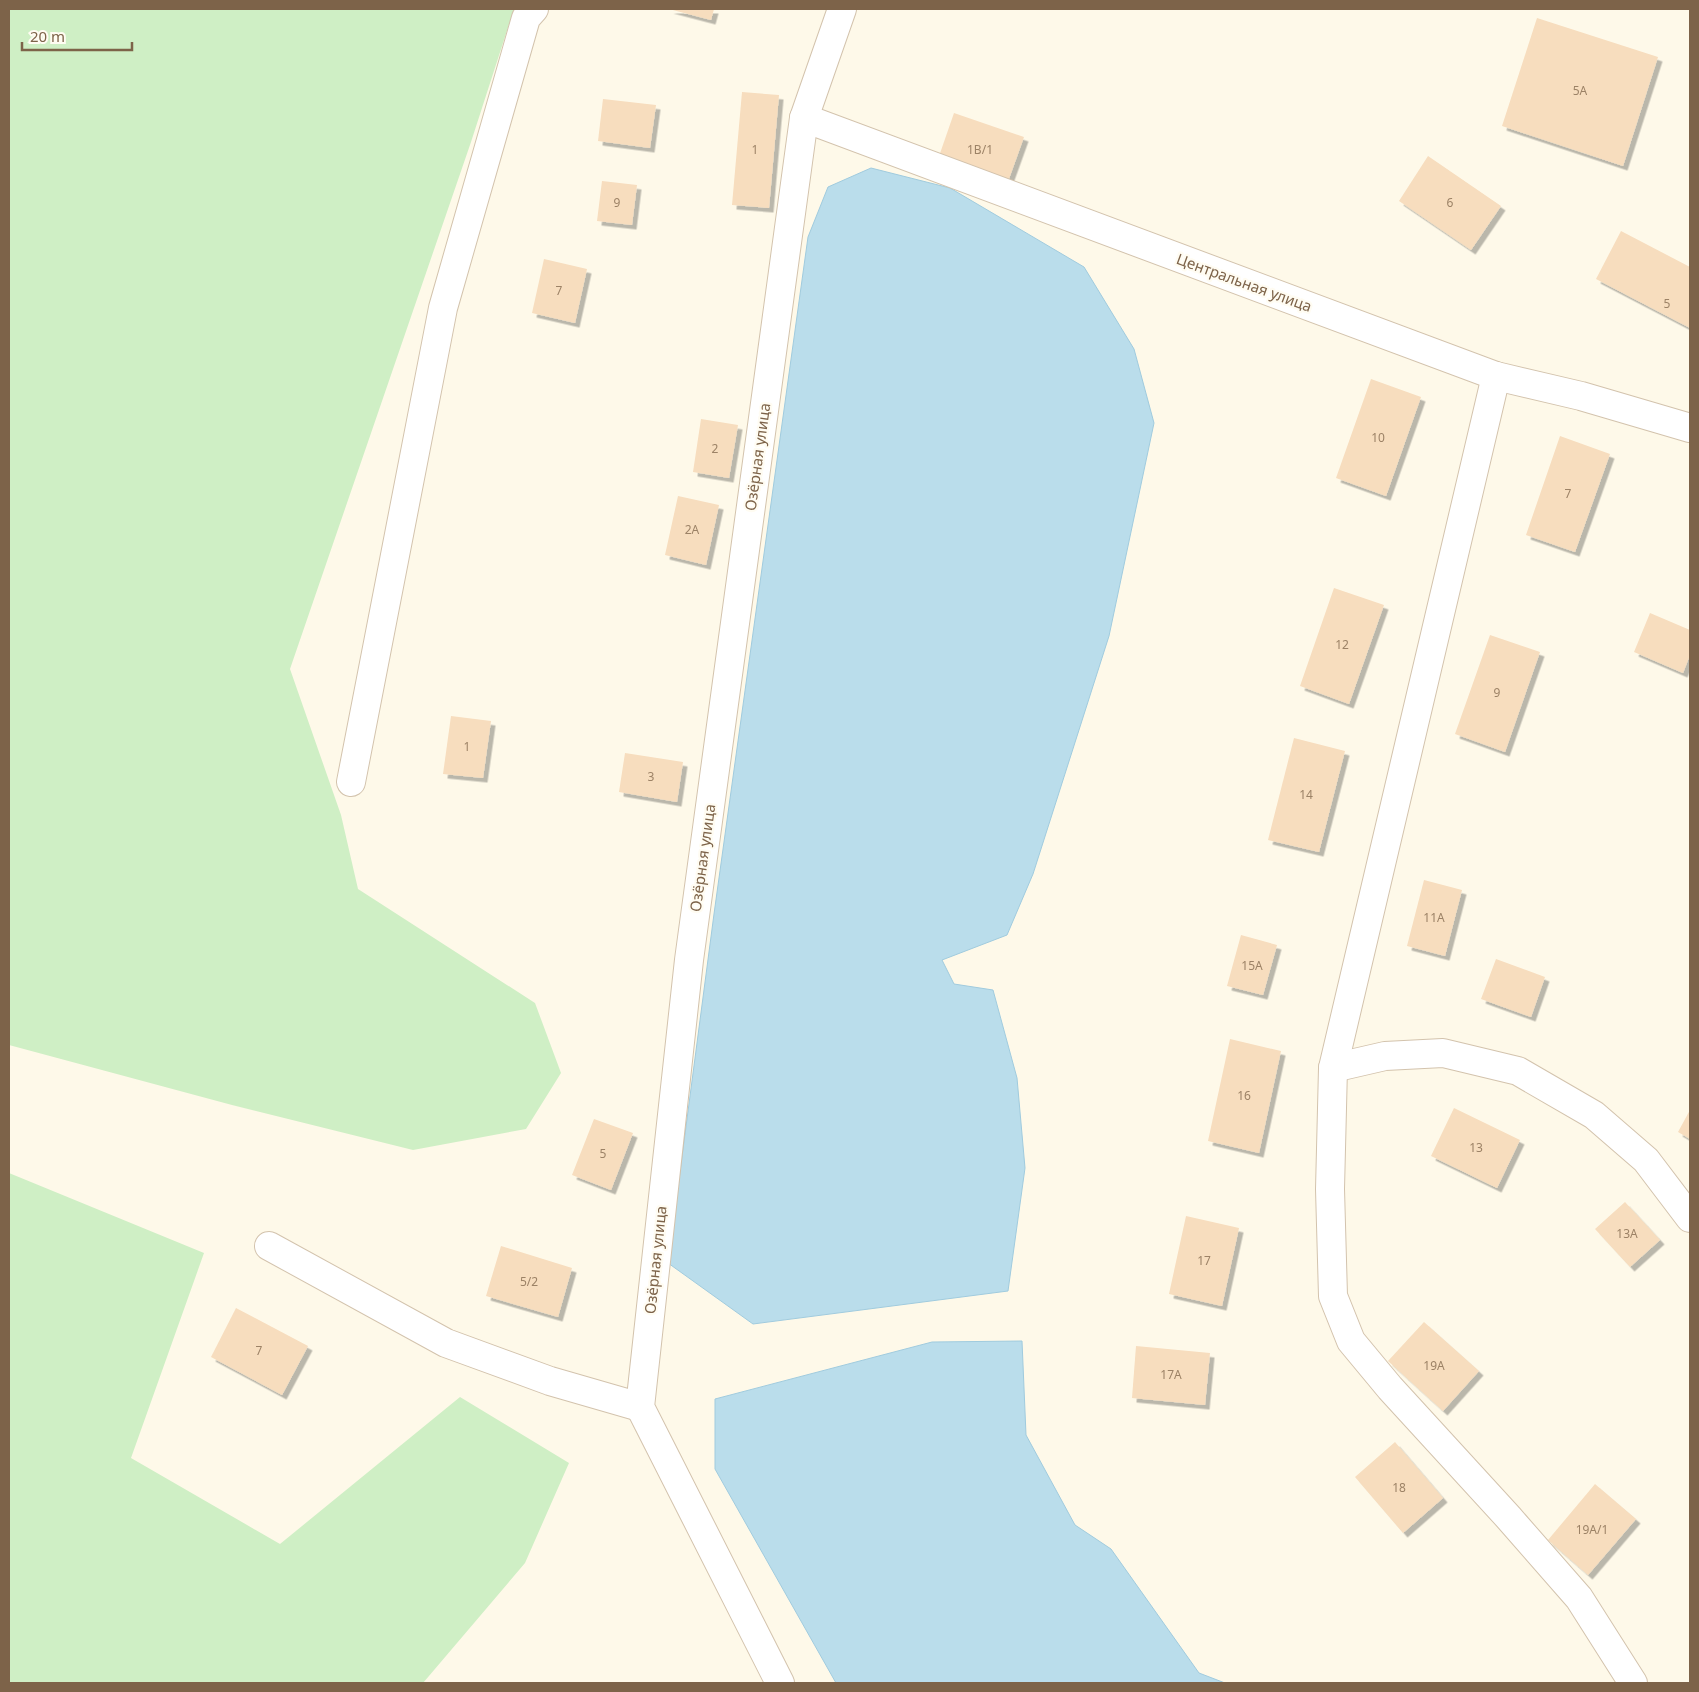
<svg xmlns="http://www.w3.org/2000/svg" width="1699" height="1692" font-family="'Noto Sans',sans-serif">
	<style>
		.green { fill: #cfefc5 }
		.water { fill: #baddeb; stroke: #a0cbde }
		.building { fill: #f7ddbe; filter: url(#shadow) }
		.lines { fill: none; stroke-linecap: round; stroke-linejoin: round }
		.minor-casing { stroke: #d3c3ad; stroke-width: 30 }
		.minor { stroke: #fff; stroke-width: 28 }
		.labels { text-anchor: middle; stroke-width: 4.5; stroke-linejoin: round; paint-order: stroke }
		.number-label { font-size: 12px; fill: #9c8266 }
		.street-label { font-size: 15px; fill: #7d6349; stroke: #fffcf2 }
	</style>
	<defs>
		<filter id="shadow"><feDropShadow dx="4.5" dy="4.5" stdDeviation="0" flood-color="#0004"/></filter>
	</defs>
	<rect width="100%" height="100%" fill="#fef9e9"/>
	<!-- green -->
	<g class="green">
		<path d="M 9,9 L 514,9 L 471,142 L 290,669 L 341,815 L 358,889 L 535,1003 L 561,1073 L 526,1129 L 413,1150 L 232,1105 L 9,1045 Z"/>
		<path d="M 9,1173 L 204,1253 L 131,1458 L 280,1544 L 460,1397 L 569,1463 L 525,1563 L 423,1683 L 9,1683 Z"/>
	</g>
	<!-- water -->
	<g class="water">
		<path d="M 871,168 L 950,188 L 1084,267 L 1134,349 L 1154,423 L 1109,636 L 1033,874 L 1007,935 L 942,960 L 954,984 L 993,990 L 1017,1078 L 1025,1168 L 1008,1291 L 753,1324 L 668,1263 L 714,914 L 808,237 L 828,187 Z"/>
		<path d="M 1022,1341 L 1026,1435 L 1075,1525 L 1111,1549 L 1199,1673 L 1225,1683 L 836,1683 L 715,1469 L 715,1399 L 932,1342 Z"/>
	</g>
	<!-- building -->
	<g class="building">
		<path d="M 669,9 L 714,9 L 711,20 Z"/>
		<path d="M 1537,18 L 1658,57 L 1623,166 L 1502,126 Z"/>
		<path d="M 742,92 L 779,95 L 769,208 L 732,205 Z"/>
		<path d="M 603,99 L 656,105 L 650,148 L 598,141 Z"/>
		<path d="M 954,113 L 1024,137 L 1006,187 L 937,162 Z"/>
		<path d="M 1428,156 L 1501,206 L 1471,250 L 1399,201 Z"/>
		<path d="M 602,181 L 637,185 L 632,225 L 597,221 Z"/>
		<path d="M 1621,231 L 1690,267 L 1690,328 L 1596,279 Z"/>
		<path d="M 544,259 L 587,269 L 575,323 L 532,313 Z"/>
		<path d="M 1371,379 L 1421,397 L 1386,496 L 1336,478 Z"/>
		<path d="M 701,419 L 738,425 L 729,478 L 693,472 Z"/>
		<path d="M 1560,436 L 1610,454 L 1575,552 L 1526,535 Z"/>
		<path d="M 678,496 L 719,505 L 706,565 L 665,555 Z"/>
		<path d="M 1334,588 L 1384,605 L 1349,704 L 1300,686 Z"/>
		<path d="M 1650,613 L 1690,630 L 1690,655 L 1683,673 L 1634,652 Z"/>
		<path d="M 1490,635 L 1540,652 L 1505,752 L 1455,734 Z"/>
		<path d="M 451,716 L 491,721 L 483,778 L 443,774 Z"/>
		<path d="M 1294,738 L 1345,751 L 1319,852 L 1268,840 Z"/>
		<path d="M 625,753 L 683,762 L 677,802 L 619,792 Z"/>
		<path d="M 1424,880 L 1462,890 L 1445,956 L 1407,946 Z"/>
		<path d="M 1241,935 L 1277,945 L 1263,995 L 1227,986 Z"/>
		<path d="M 1496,959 L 1545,977 L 1531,1017 L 1481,999 Z"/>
		<path d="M 1230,1039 L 1281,1051 L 1259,1153 L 1208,1141 Z"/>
		<path d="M 1454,1108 L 1520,1140 L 1497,1188 L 1431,1156 Z"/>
		<path d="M 1690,1110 L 1690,1139 L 1678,1132 Z"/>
		<path d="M 594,1119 L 633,1133 L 611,1190 L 572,1175 Z"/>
		<path d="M 1625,1202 L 1660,1240 L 1630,1267 L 1595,1229 Z"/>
		<path d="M 1186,1216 L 1239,1228 L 1222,1306 L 1169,1294 Z"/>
		<path d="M 501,1246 L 572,1268 L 558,1317 L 486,1296 Z"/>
		<path d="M 236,1308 L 308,1346 L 282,1395 L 211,1357 Z"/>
		<path d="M 1424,1322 L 1479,1371 L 1443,1411 L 1388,1361 Z"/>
		<path d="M 1136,1346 L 1210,1353 L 1205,1405 L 1132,1398 Z"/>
		<path d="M 1395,1442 L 1443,1498 L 1403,1533 L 1355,1477 Z"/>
		<path d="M 1595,1484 L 1636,1519 L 1588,1575 L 1548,1540 Z"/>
	</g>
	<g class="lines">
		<defs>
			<g id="minor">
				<path d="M 804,118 L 1496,376 L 1581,396 L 1690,428"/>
				<path d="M 1496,376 L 1333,1068 L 1330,1189 L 1333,1296 L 1351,1341 L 1390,1388 L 1509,1518 L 1579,1598 L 1633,1683"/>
				<path d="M 351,782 L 443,308 L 526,18 L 534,9"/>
				<path d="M 1333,1068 L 1385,1056 L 1443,1053 L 1518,1071 L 1594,1115 L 1646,1160 L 1690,1218"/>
				<path d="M 269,1246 L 446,1343 L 550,1381 L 640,1407"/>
				<path d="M 780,1683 L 640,1407 L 689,960 L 804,118 L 842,9"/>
			</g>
		</defs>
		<!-- minor casing -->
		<use href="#minor" class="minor-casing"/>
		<!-- minor -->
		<use href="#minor" class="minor"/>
	</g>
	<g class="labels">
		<!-- number labels -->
		<g class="number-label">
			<text x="1580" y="95">5А</text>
			<text x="755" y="154">1</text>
			<text x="980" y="154">1В/1</text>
			<text x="617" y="207">9</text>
			<text x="1450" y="207">6</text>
			<text x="559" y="295">7</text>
			<text x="1667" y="308">5</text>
			<text x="1378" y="442">10</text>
			<text x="715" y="453">2</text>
			<text x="1568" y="498">7</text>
			<text x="692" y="534">2А</text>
			<text x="1342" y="649">12</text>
			<text x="1497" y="697">9</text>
			<text x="467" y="751">1</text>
			<text x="651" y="781">3</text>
			<text x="1306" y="799">14</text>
			<text x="1434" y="922">11А</text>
			<text x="1252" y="970">15А</text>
			<text x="1244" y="1100">16</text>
			<text x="1476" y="1152">13</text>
			<text x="603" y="1158">5</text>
			<text x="1627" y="1238">13А</text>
			<text x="1204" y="1265">17</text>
			<text x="529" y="1286">5/2</text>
			<text x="259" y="1355">7</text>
			<text x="1434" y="1370">19А</text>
			<text x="1171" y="1379">17А</text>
			<text x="1399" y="1492">18</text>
			<text x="1592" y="1534">19А/1</text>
		</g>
		<!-- street labels -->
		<g class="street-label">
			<text transform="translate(1244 283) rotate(20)" y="5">Центральная улица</text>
			<text transform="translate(758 457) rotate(-82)" y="5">Озёрная улица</text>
			<text transform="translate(703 858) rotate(-82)" y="5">Озёрная улица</text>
			<text transform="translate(656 1260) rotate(-84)" y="5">Озёрная улица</text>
		</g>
	</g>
	<!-- border -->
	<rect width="1699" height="1692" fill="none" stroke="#7d6349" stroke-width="20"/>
	<!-- scale -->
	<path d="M22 42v8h110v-8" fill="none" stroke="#7d6349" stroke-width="2.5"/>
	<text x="30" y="42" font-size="15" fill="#7d6349" stroke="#fffcf2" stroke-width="4" paint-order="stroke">20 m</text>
</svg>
